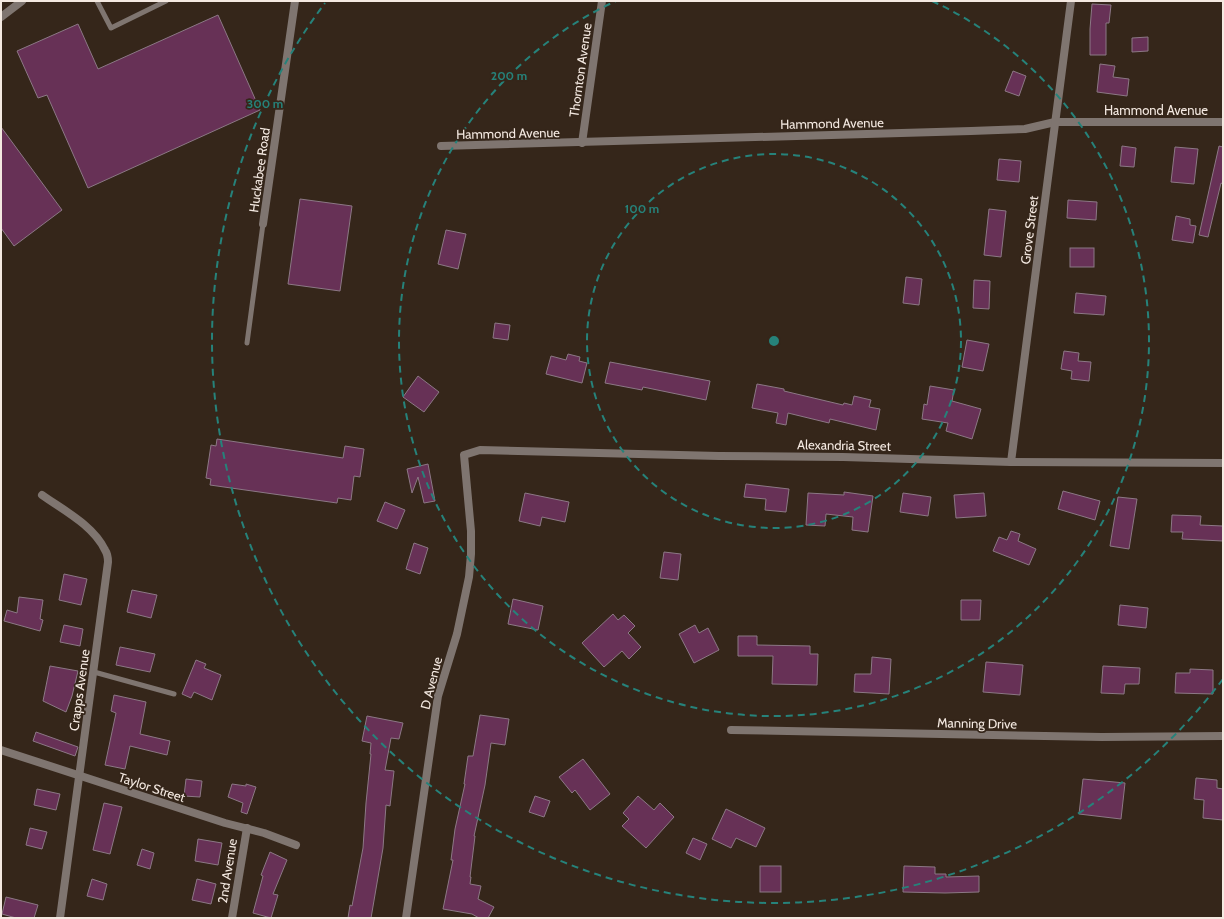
<svg xmlns="http://www.w3.org/2000/svg" width="1224" height="919" font-family="Cabin,sans-serif">
	<style>
		.building { fill: #673156; stroke: #8c7885 }
		.lines { fill: none; stroke-linecap: round; stroke-linejoin: round }
		.service { stroke: #7f7570; stroke-width: 5 }
		.minor { stroke: #7f7570; stroke-width: 8 }
		.tertiary { stroke: #7f7570; stroke-width: 8 }
		.ring { fill: none; stroke: #26827a; stroke-width: 2; stroke-dasharray: 7 5 }
		.labels { text-anchor: middle; stroke-width: 3.5; stroke-linejoin: round; paint-order: stroke }
		.street-label { font-size: 13px; fill: #f4e9e1; stroke: #35261a }
		.centre { fill: #26827a; stroke: #35261a; stroke-width: 2 }
		.ring-label { font-size: 12px; text-anchor: middle; font-weight: bold; fill: #26827a; stroke: #35261a; stroke-width: 3.5; stroke-linejoin: round; paint-order: stroke }
	</style>
	<rect width="100%" height="100%" fill="#35261a"/>
	<!-- building -->
	<g class="building">
		<path d="M 1092,4 L 1111,5 L 1109,23 L 1106,23 L 1106,55 L 1090,55 L 1090,29 Z"/>
		<path d="M 218,15 L 260,110 L 88,188 L 47,95 L 38,98 L 17,51 L 78,24 L 98,69 Z"/>
		<path d="M 1148,37 L 1148,51 L 1132,52 L 1132,38 Z"/>
		<path d="M 1100,64 L 1115,66 L 1113,77 L 1129,79 L 1127,96 L 1097,92 Z"/>
		<path d="M 1013,71 L 1026,76 L 1019,96 L 1005,91 Z"/>
		<path d="M 1,127 L 62,210 L 14,246 L 1,228 Z"/>
		<path d="M 1122,146 L 1136,148 L 1134,167 L 1120,166 Z"/>
		<path d="M 1219,146 L 1223,147 L 1223,184 L 1221,183 L 1208,237 L 1199,235 Z"/>
		<path d="M 1175,147 L 1198,149 L 1194,184 L 1171,182 Z"/>
		<path d="M 999,159 L 1021,161 L 1019,182 L 997,180 Z"/>
		<path d="M 300,199 L 352,206 L 340,291 L 288,284 Z"/>
		<path d="M 1068,200 L 1097,202 L 1096,220 L 1067,218 Z"/>
		<path d="M 989,209 L 1006,211 L 1001,257 L 984,255 Z"/>
		<path d="M 1176,216 L 1190,219 L 1190,225 L 1196,226 L 1193,243 L 1172,240 Z"/>
		<path d="M 446,230 L 466,234 L 458,269 L 438,264 Z"/>
		<rect x="1070" y="248" width="24" height="19"/>
		<path d="M 906,277 L 922,279 L 919,305 L 903,303 Z"/>
		<path d="M 974,280 L 990,281 L 989,309 L 973,308 Z"/>
		<path d="M 1076,293 L 1106,296 L 1104,315 L 1074,313 Z"/>
		<path d="M 495,323 L 510,325 L 508,340 L 493,338 Z"/>
		<path d="M 967,340 L 989,344 L 983,371 L 962,367 Z"/>
		<path d="M 1064,351 L 1079,353 L 1078,361 L 1091,362 L 1089,381 L 1071,379 L 1072,371 L 1061,369 Z"/>
		<path d="M 568,354 L 580,357 L 579,361 L 587,363 L 582,383 L 546,374 L 551,356 L 566,360 Z"/>
		<path d="M 610,362 L 710,381 L 706,400 L 643,387 L 642,390 L 605,383 Z"/>
		<path d="M 418,376 L 439,392 L 424,412 L 403,397 Z"/>
		<path d="M 757,384 L 784,389 L 784,391 L 843,405 L 844,403 L 852,405 L 854,396 L 871,400 L 869,407 L 880,409 L 876,430 L 830,419 L 829,423 L 788,413 L 786,425 L 776,423 L 778,413 L 752,408 Z"/>
		<path d="M 930,386 L 954,390 L 952,401 L 981,409 L 972,439 L 946,431 L 948,423 L 922,419 L 924,404 L 927,405 Z"/>
		<path d="M 217,439 L 343,458 L 345,446 L 364,449 L 360,477 L 354,476 L 351,500 L 338,498 L 337,503 L 210,485 L 211,479 L 206,478 L 211,445 L 216,446 Z"/>
		<path d="M 428,464 L 435,501 L 424,503 L 418,477 L 412,493 L 407,469 Z"/>
		<path d="M 746,484 L 789,489 L 786,512 L 765,510 L 766,499 L 744,497 Z"/>
		<path d="M 1063,491 L 1100,501 L 1095,520 L 1058,509 Z"/>
		<path d="M 844,492 L 873,496 L 868,532 L 852,530 L 853,517 L 826,514 L 825,526 L 806,525 L 808,493 L 844,495 Z"/>
		<path d="M 525,493 L 569,502 L 565,522 L 542,517 L 540,526 L 519,521 Z"/>
		<path d="M 903,493 L 931,497 L 928,516 L 900,512 Z"/>
		<path d="M 984,493 L 986,516 L 956,518 L 954,495 Z"/>
		<path d="M 1118,497 L 1137,499 L 1129,549 L 1110,546 Z"/>
		<path d="M 385,502 L 405,510 L 397,529 L 377,521 Z"/>
		<path d="M 1172,515 L 1201,516 L 1200,525 L 1223,526 L 1223,541 L 1182,539 L 1183,532 L 1171,532 Z"/>
		<path d="M 1011,531 L 1020,534 L 1018,541 L 1036,549 L 1029,565 L 993,551 L 999,537 L 1007,540 Z"/>
		<path d="M 414,543 L 428,548 L 420,574 L 406,569 Z"/>
		<path d="M 664,552 L 681,554 L 678,580 L 660,578 Z"/>
		<path d="M 64,574 L 87,579 L 81,605 L 59,600 Z"/>
		<path d="M 132,590 L 157,595 L 151,618 L 127,612 Z"/>
		<path d="M 19,597 L 43,600 L 40,619 L 43,620 L 40,631 L 4,621 L 7,610 L 17,613 Z"/>
		<path d="M 513,599 L 543,606 L 538,630 L 508,624 Z"/>
		<path d="M 961,600 L 981,600 L 980,620 L 961,620 Z"/>
		<path d="M 1120,605 L 1148,608 L 1146,628 L 1118,625 Z"/>
		<path d="M 613,614 L 618,620 L 624,615 L 635,626 L 628,633 L 641,647 L 629,659 L 622,651 L 604,667 L 582,643 Z"/>
		<path d="M 64,625 L 83,629 L 80,646 L 60,642 Z"/>
		<path d="M 695,625 L 699,633 L 708,628 L 719,650 L 694,663 L 679,634 Z"/>
		<path d="M 738,636 L 757,636 L 757,645 L 810,646 L 810,654 L 818,654 L 817,685 L 772,684 L 773,656 L 738,656 Z"/>
		<path d="M 120,647 L 155,654 L 150,672 L 116,665 Z"/>
		<path d="M 872,657 L 891,659 L 889,694 L 854,692 L 855,674 L 871,674 Z"/>
		<path d="M 196,660 L 206,664 L 204,668 L 221,675 L 212,700 L 194,692 L 191,698 L 182,694 Z"/>
		<path d="M 986,662 L 1023,665 L 1020,695 L 983,692 Z"/>
		<path d="M 50,666 L 78,671 L 72,696 L 66,712 L 43,701 Z"/>
		<path d="M 1103,666 L 1140,668 L 1139,684 L 1125,684 L 1124,694 L 1101,693 Z"/>
		<path d="M 1190,669 L 1213,670 L 1213,694 L 1175,693 L 1176,673 L 1190,673 Z"/>
		<path d="M 114,695 L 146,702 L 140,734 L 170,741 L 167,755 L 130,746 L 125,769 L 105,765 L 116,713 L 111,711 Z"/>
		<path d="M 480,715 L 509,719 L 505,745 L 491,743 L 485,785 L 474,836 L 475,836 L 470,877 L 471,877 L 470,884 L 481,886 L 478,899 L 494,907 L 488,918 L 479,918 L 472,914 L 443,909 L 453,860 L 451,860 L 455,829 L 465,784 L 464,784 L 468,756 L 473,756 Z"/>
		<path d="M 367,716 L 403,723 L 399,739 L 391,738 L 385,770 L 394,771 L 390,806 L 386,805 L 383,848 L 371,918 L 348,918 L 350,905 L 352,906 L 363,848 L 366,803 L 371,754 L 370,754 L 371,743 L 362,741 Z"/>
		<path d="M 36,732 L 78,747 L 75,756 L 33,741 Z"/>
		<path d="M 583,759 L 610,794 L 590,810 L 575,790 L 572,793 L 559,777 Z"/>
		<path d="M 1196,778 L 1217,780 L 1217,788 L 1223,789 L 1223,820 L 1203,818 L 1204,800 L 1194,799 Z"/>
		<path d="M 186,779 L 202,781 L 200,797 L 184,796 Z"/>
		<path d="M 1083,779 L 1125,783 L 1121,819 L 1079,814 Z"/>
		<path d="M 232,784 L 246,786 L 246,784 L 256,787 L 247,814 L 241,812 L 243,803 L 228,797 Z"/>
		<path d="M 37,789 L 60,794 L 56,810 L 34,805 Z"/>
		<path d="M 535,796 L 550,801 L 544,817 L 529,812 Z"/>
		<path d="M 638,796 L 654,810 L 660,803 L 674,817 L 646,848 L 622,826 L 629,819 L 623,813 Z"/>
		<path d="M 104,803 L 122,807 L 110,854 L 93,850 Z"/>
		<path d="M 726,809 L 765,828 L 756,847 L 736,838 L 731,848 L 712,839 Z"/>
		<path d="M 30,828 L 47,832 L 42,849 L 26,845 Z"/>
		<path d="M 693,838 L 707,844 L 700,860 L 686,853 Z"/>
		<path d="M 198,839 L 222,843 L 218,865 L 195,861 Z"/>
		<path d="M 142,849 L 154,853 L 150,869 L 137,865 Z"/>
		<path d="M 270,852 L 287,860 L 273,894 L 278,895 L 271,918 L 253,913 L 263,876 L 261,875 Z"/>
		<rect x="760" y="866" width="21" height="26"/>
		<path d="M 904,866 L 935,867 L 935,874 L 946,874 L 946,877 L 979,876 L 979,892 L 945,893 L 903,892 Z"/>
		<path d="M 92,879 L 107,884 L 103,900 L 87,896 Z"/>
		<path d="M 197,879 L 216,884 L 211,904 L 192,900 Z"/>
		<path d="M 6,897 L 38,905 L 34,918 L 16,918 L 2,914 Z"/>
	</g>
	<g class="lines">
		<!-- service -->
		<g class="service">
			<path d="M 97,1 L 111,28 L 166,1"/>
			<path d="M 247,343 L 263,224"/>
			<path d="M 94,672 L 174,694"/>
		</g>
		<!-- minor -->
		<g class="minor">
			<path d="M 582,143 L 602,1"/>
			<path d="M 441,146 L 971,131 L 1025,129 L 1055,122 L 1223,122"/>
			<path d="M 263,224 L 295,1"/>
			<path d="M 1011,462 L 1071,1"/>
			<path d="M 42,495 C 63,510 93,525 105,550 C 107,553 108,558 108,562 L 60,918"/>
			<path d="M 731,730 L 1102,737 L 1223,736"/>
			<path d="M 1,750 L 225,823 L 264,833 L 296,845"/>
			<path d="M 232,918 L 247,828"/>
		</g>
		<!-- tertiary -->
		<g class="tertiary">
			<path d="M 1,17 L 22,1"/>
			<path d="M 406,918 L 438,696 L 457,634 L 469,577 L 471,554 L 471,531 L 464,455 L 480,450 L 719,456 L 843,457 L 1011,462 L 1223,463"/>
		</g>
	</g>
	<!-- distance rings -->
	<g class="ring">
		<circle cx="774" cy="341" r="187"/>
		<path d="M932 1A375 375 0 1 1 616 1"/>
		<path d="M1223 679A562 562 0 1 1 325 3"/>
	</g>
	<g class="labels">
		<!-- street labels -->
		<g class="street-label">
			<text transform="translate(580 70) rotate(-82)" y="5">Thornton Avenue</text>
			<text x="1156" y="115">Hammond Avenue</text>
			<text transform="translate(832 123) rotate(-1)" y="5">Hammond Avenue</text>
			<text transform="translate(508 133) rotate(-1)" y="5">Hammond Avenue</text>
			<text transform="translate(259 170) rotate(-82)" y="5">Huckabee Road</text>
			<text transform="translate(1029 230) rotate(-83)" y="5">Grove Street</text>
			<text transform="translate(844 445) rotate(1)" y="5">Alexandria Street</text>
			<text transform="translate(431 683) rotate(-76)" y="5">D Avenue</text>
			<text transform="translate(79 690) rotate(-82)" y="5">Crapps Avenue</text>
			<text transform="translate(977 723) rotate(1)" y="5">Manning Drive</text>
			<text transform="translate(152 787) rotate(18)" y="5">Taylor Street</text>
			<text transform="translate(227 871) rotate(-81)" y="5">2nd Avenue</text>
		</g>
	</g>
	<circle cx="774" cy="341" r="6" class="centre"/>
	<g class="ring-label">
		<text x="509" y="80">200 m</text>
		<text x="265" y="108">300 m</text>
		<text x="642" y="213">100 m</text>
	</g>
	<!-- border -->
	<rect width="1224" height="919" fill="none" stroke="#f4e9e1" stroke-width="4"/>
</svg>
